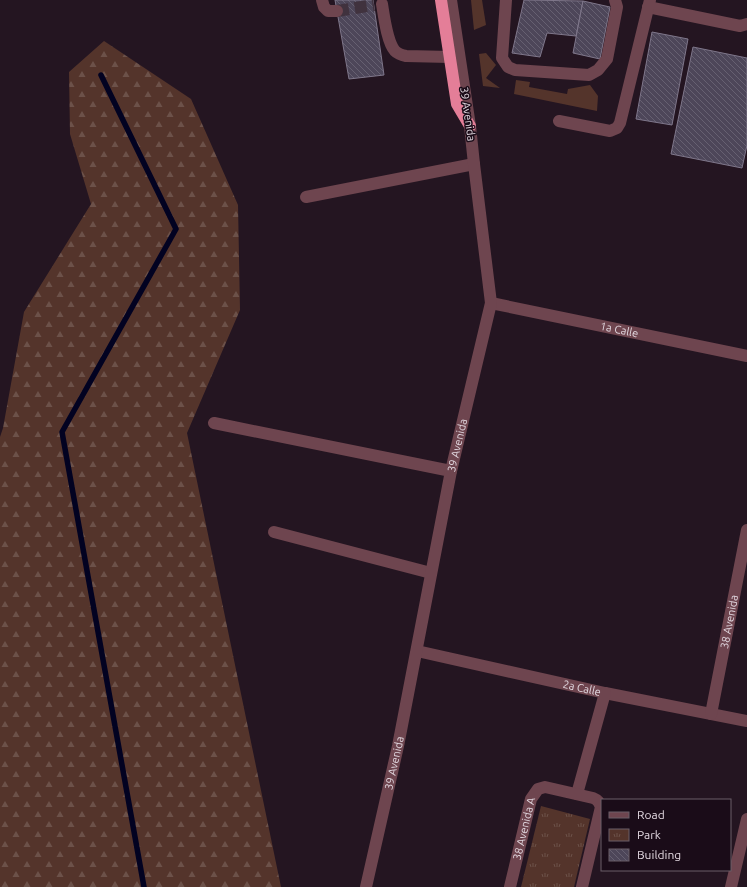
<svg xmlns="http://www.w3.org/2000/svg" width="747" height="887" font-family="Ubuntu,sans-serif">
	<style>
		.grass { fill: #54342b }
		.forest { fill: url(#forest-firs) }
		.park { fill: url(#park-tufts) }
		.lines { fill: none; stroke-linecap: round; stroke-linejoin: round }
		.stream { stroke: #020221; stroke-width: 5.5 }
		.building { fill: url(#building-back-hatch); stroke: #7f778b }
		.minor-tunnel { stroke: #40323e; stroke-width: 12; stroke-dasharray: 12 6; stroke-linecap: butt }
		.minor { stroke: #6e454f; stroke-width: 12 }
		.highway { stroke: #e47e98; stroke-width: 12 }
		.labels { text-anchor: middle; stroke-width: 3; stroke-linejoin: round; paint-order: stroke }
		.street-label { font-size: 11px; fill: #e2d8e0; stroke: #1a0c18 }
	</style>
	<defs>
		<pattern id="forest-firs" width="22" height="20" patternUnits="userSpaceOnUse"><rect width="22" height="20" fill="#54342b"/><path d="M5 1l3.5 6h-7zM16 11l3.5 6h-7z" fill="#6c5149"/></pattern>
		<pattern id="park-tufts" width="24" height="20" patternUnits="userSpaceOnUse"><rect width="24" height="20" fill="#54342b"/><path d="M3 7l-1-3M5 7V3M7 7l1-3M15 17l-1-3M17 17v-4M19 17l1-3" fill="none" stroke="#6c5149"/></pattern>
		<pattern id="building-back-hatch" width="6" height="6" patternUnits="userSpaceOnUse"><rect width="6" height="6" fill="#4d4659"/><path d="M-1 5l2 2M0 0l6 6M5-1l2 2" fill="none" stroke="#666071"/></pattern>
	</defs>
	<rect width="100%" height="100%" fill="#241521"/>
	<!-- grass -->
	<g class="grass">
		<path d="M 471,0 L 482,0 L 486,25 L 474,30 Z"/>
		<path d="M 486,53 L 496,65 L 486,78 L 500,88 L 483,86 L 479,54 Z"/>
		<path d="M 516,80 L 530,82 L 529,87 L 567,94 L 568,89 L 590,85 L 598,96 L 597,111 L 514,94 Z"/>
	</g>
	<!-- forest -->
	<path class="forest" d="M 104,41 L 191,99 L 238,205 L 240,310 L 187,433 L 281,887 L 0,887 L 0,437 L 3,428 L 24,312 L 91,204 L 70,134 L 69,72 Z"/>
	<!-- park -->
	<path class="park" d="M 541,806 L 590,819 L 574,887 L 521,887 Z"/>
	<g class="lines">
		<!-- stream -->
		<path class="stream" d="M 101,75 L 176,229 L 62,432 L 144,887"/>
	</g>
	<!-- building -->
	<g class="building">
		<path d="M 335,0 L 373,0 L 384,75 L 349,79 Z"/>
		<path d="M 524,0 L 583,1 L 576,36 L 547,33 L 540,57 L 512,53 Z"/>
		<path d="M 583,1 L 610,7 L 600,59 L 573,53 Z"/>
		<path d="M 652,32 L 688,39 L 672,125 L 636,119 Z"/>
		<path d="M 693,47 L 747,58 L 747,145 L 742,168 L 671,154 Z"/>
	</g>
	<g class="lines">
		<!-- minor-tunnel -->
		<path class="minor-tunnel" d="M 337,11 L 374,5"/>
		<!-- minor -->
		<g class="minor">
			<path d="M 322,0 L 324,7 L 328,11 L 337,11"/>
			<path d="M 506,0 L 502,58 L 508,67 L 515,70 L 589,75 L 598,70 L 607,59 L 617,7 L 615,0"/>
			<path d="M 382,4 C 384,16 387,42 395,51 C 398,54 401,55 406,56 L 450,57"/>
			<path d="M 648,7 L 740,26 L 747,24"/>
			<path d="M 559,121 L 610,131 L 617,128 L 620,123 L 650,0"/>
			<path d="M 306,197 L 474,164"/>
			<path id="s1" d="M 491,303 L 747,356"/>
			<path d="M 214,423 L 451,471"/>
			<path d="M 274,532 L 431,573"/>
			<path id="s2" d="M 417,651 L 605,693 L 747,721"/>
			<path id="s3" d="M 711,714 L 747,530"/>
			<path d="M 577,794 L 605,693"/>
			<path id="s4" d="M 366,887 L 398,746 L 451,471 L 491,303 L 474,164 L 470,126 L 451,0"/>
			<path id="s5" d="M 510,887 L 531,799 L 538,789 L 545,787 L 593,798 C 598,800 599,802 601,807 L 582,887"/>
			<path d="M 731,887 L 747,819"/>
		</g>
		<!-- highway -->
		<path class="highway" d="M 441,0 L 457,104 L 470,126"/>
	</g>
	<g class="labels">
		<!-- street labels -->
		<g class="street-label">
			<text transform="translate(468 114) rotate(82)" y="4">39 Avenida</text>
			<text dy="4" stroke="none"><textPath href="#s1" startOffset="131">1a Calle</textPath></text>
			<text dy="4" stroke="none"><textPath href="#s4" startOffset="451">39 Avenida</textPath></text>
			<text dy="4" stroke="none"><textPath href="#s3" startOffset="94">38 Avenida</textPath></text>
			<text dy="4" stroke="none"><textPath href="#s2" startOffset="169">2a Calle</textPath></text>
			<text dy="4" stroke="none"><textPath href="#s4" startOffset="127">39 Avenida</textPath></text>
			<text dy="4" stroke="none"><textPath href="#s5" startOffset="60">38 Avenida A</textPath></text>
		</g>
	</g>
	<!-- legend -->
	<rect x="601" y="799" width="130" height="72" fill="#1a0c18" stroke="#6a5e68"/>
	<rect x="609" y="812" width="20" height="6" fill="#6e454f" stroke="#6a5e68"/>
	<text x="637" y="819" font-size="12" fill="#e2d8e0">Road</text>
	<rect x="609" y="829" width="20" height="12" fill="url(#park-tufts)" stroke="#6a5e68"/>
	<text x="637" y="839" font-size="12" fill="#e2d8e0">Park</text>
	<rect x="609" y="849" width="20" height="12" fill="url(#building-back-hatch)" stroke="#6a5e68"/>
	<text x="637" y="859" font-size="12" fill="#e2d8e0">Building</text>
</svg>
